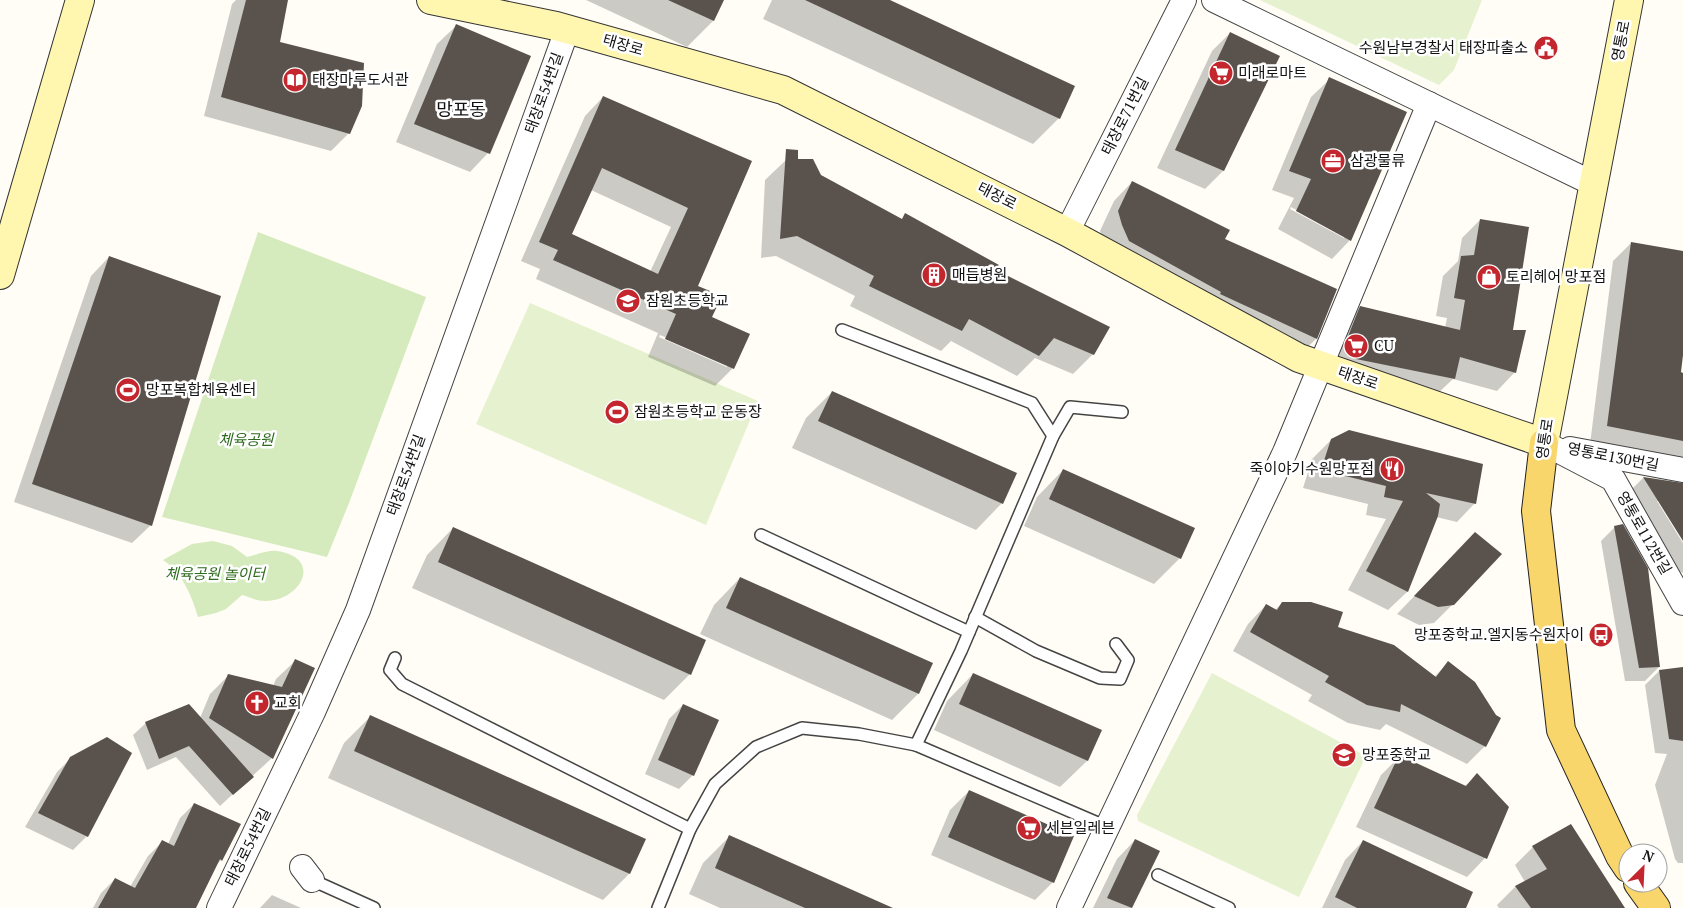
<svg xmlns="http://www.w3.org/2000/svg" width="1683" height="908" font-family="'PT Serif','Noto Sans KR',serif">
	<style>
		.green { fill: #d5ebbd }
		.pitch { fill: #e6f2cf }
		.shadow { fill: #0003; fill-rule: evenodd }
		.building { fill: #5a524d; fill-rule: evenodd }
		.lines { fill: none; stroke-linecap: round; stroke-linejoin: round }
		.lane-casing { stroke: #444; stroke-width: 14 }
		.street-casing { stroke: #444; stroke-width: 26 }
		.secondary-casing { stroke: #333; stroke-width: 30 }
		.primary-casing { stroke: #222; stroke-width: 30 }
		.lane { stroke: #fff; stroke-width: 11 }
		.street { stroke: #fff; stroke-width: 24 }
		.secondary { stroke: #fff6b0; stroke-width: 28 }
		.primary { stroke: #f9d66b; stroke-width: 28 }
		.labels { text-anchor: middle; stroke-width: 5; stroke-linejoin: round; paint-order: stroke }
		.street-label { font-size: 15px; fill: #111; stroke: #fff }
		.poi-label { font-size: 15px; fill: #111; stroke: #fff; text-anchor: start }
		.park-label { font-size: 15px; font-style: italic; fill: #2f6b1f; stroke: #fff }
		.quarter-label { font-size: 18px; fill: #111; stroke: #fff }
	</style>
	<rect width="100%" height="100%" fill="#fffdf5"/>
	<!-- green -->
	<g class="green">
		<path d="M 258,232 L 426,297 L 349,503 L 327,557 L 162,517 Z"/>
		<path d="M 213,541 L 232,546 L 247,557 C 257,555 266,550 277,551 C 324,558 301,601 265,601 C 256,601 250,597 242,595 L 226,609 L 216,613 L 198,617 C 192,596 182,572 163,560 L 192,544 Z"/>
	</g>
	<!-- pitch -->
	<g class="pitch">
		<path d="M 1260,0 L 1482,0 L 1454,70 L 1439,85 Z"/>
		<path d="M 530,303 L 758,401 L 706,525 L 476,424 Z"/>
		<path d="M 1212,673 L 1366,756 L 1299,897 L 1138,821 L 1137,815 Z"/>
	</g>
	<!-- shadow -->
	<g class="shadow">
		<path d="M 236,0 L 287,0 L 278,43 L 349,133 L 331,151 L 204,116 L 232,4 Z"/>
		<path d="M 586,0 L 723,0 L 713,21 L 687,47 Z"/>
		<path d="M 772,0 L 887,0 L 1059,118 L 1033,144 L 763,19 Z"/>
		<path d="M 456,26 L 488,153 L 470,172 L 396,142 L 437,44 Z"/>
		<path d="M 1230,33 L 1279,57 L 1223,171 L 1205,189 L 1157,168 L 1212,51 Z"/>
		<path d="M 1330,79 L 1350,240 L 1332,259 L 1278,229 L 1294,198 L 1272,190 L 1311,97 ZM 1291,207 L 1344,236 L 1344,238 L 1290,209 Z"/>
		<path d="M 603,97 L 751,162 L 696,286 L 733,368 L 715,386 L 648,357 L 658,333 L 536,279 L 540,269 L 521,261 L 585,116 ZM 591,190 L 671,227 L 650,272 L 570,235 ZM 660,335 L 727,364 L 727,367 L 659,337 Z"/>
		<path d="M 786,160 L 820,175 L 901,220 L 906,215 L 1093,354 L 1073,374 L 1035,358 L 1017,376 L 951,341 L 941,351 L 850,306 L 855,296 L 776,256 L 761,258 L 765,180 Z"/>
		<path d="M 1132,182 L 1224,240 L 1336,290 L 1316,339 L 1297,357 L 1104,244 L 1100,231 L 1114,201 Z"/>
		<path d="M 1480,220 L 1511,331 L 1515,372 L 1497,391 L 1453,379 L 1435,396 L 1329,358 L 1342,326 L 1361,307 L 1445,328 L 1447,318 L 1436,316 L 1443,276 L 1458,261 L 1462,238 Z"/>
		<path d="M 1631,243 L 1683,252 L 1683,347 L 1679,373 L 1683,374 L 1683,463 L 1590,444 L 1613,261 Z"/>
		<path d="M 109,257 L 151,525 L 132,543 L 14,502 L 91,276 Z"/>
		<path d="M 832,392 L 1002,503 L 976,530 L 792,448 L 806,418 Z"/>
		<path d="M 1331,440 L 1475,503 L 1457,522 L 1436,517 L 1407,592 L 1388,610 L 1348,590 L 1386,519 L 1366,515 L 1368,504 L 1303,488 L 1312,459 Z"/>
		<path d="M 1063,470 L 1180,558 L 1154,584 L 1024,526 L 1037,497 Z"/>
		<path d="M 1643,478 L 1683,485 L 1683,538 L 1660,501 L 1657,501 L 1683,543 L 1683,573 L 1670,567 L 1625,496 Z"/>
		<path d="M 1615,527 L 1659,667 L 1645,681 L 1625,681 L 1601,541 Z"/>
		<path d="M 453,528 L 690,674 L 664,700 L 412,588 L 427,555 Z"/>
		<path d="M 1456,553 L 1453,604 L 1434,623 L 1419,625 L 1397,614 Z"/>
		<path d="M 740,578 L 932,664 L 918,694 L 892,720 L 700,634 L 714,605 Z"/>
		<path d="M 1282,603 L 1337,628 L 1434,677 L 1448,663 L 1485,746 L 1467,764 L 1386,724 L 1380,730 L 1348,723 L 1308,701 L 1312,695 L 1233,651 L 1248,624 L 1266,605 L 1275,610 Z"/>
		<path d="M 295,661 L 272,758 L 220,806 L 176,757 L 147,770 L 133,735 L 146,723 L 200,718 L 210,694 L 228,676 L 273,686 L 276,679 Z"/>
		<path d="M 1683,668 L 1683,863 L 1678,863 L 1675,859 L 1655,785 L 1667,754 L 1655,753 L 1645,685 L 1659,671 Z"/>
		<path d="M 973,674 L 1100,731 L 1087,761 L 1060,787 L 934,730 L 947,701 Z"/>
		<path d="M 683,705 L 693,775 L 679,789 L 645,774 L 669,719 Z"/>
		<path d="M 370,717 L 644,840 L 629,874 L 603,900 L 328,778 L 344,743 Z"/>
		<path d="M 1400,756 L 1464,787 L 1477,775 L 1507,808 L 1485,858 L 1467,877 L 1356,827 L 1381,775 Z"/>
		<path d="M 71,758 L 87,836 L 73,850 L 25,827 L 57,772 Z"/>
		<path d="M 969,791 L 1053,882 L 1035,900 L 931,855 L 950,810 Z"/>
		<path d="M 194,804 L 221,860 L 216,865 L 191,908 L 93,908 L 101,893 L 115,879 L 130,887 L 148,856 L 162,842 L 168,844 L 180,818 Z"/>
		<path d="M 730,836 L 890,908 L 720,908 L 689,894 L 703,863 Z"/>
		<path d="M 1135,840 L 1158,851 L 1131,908 L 1093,908 L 1117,859 Z"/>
		<path d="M 1363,841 L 1465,908 L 1322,908 L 1345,860 Z"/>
		<path d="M 1533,847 L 1623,908 L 1499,908 L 1497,905 L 1515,887 L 1525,882 L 1515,865 Z"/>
		<path d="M 272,895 L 301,908 L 260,908 Z"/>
	</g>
	<!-- building -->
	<g class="building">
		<path d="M 246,0 L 288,0 L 280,42 L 364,63 L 362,106 L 350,134 L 221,97 Z"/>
		<path d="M 668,0 L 724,0 L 714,21 Z"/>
		<path d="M 805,0 L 890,0 L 1075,86 L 1060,119 Z"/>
		<path d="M 456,24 L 531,56 L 490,154 L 414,124 Z"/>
		<path d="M 1230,32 L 1280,56 L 1224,171 L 1175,150 Z"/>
		<path d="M 1329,77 L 1407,112 L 1351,241 L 1296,211 L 1311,179 L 1289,171 Z"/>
		<path d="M 603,96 L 752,161 L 698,286 L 722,296 L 712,317 L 750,334 L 734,369 L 665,339 L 676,314 L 553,260 L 558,250 L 539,242 ZM 602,168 L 688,208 L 658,274 L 572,234 Z"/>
		<path d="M 786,149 L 798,150 L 798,159 L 813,159 L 821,175 L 902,219 L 905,213 L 999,265 L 996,270 L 1110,327 L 1094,355 L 1054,338 L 1039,356 L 969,319 L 962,331 L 869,286 L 874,276 L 797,236 L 780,239 Z"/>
		<path d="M 1132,181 L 1230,230 L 1225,239 L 1337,289 L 1317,339 L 1220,294 L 1221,292 L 1129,241 L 1122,225 L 1118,211 Z"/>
		<path d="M 1480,219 L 1529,227 L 1513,330 L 1526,330 L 1516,373 L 1460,357 L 1455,379 L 1356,359 L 1347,339 L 1360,306 L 1460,330 L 1465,300 L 1454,298 L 1461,256 L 1474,255 Z"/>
		<path d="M 1631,242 L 1683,251 L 1683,355 L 1681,372 L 1683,373 L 1683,441 L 1607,426 Z"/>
		<path d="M 109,256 L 221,296 L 152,526 L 32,484 Z"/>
		<path d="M 832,391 L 1017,473 L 1003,504 L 818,421 Z"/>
		<path d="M 1349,430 L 1483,464 L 1476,504 L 1426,493 L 1440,504 L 1438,516 L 1408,592 L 1366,571 L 1403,501 L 1384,497 L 1386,486 L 1321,470 L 1331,439 Z"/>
		<path d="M 1063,469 L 1195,528 L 1181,559 L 1049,499 Z"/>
		<path d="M 1643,477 L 1683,483 L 1683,541 Z"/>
		<path d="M 1623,524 L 1648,568 L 1660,667 L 1639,668 L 1614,526 Z"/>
		<path d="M 453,527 L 706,640 L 691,675 L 438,562 Z"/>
		<path d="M 1475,532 L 1502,554 L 1454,605 L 1438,607 L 1414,596 Z"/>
		<path d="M 740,577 L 933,663 L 919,694 L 726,608 Z"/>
		<path d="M 1282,602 L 1311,602 L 1343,612 L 1338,627 L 1394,645 L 1436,677 L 1448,661 L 1475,682 L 1496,715 L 1501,718 L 1486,747 L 1401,704 L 1400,712 L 1367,705 L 1325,682 L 1329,676 L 1250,632 L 1266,604 L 1277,610 Z"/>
		<path d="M 295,659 L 315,668 L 273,759 L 209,718 L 228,674 L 282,687 Z"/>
		<path d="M 1683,667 L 1683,741 L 1669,739 L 1659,670 Z"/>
		<path d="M 973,673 L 1102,730 L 1088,761 L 959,704 Z"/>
		<path d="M 189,704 L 254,777 L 233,795 L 189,746 L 159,759 L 145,722 Z"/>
		<path d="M 683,704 L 719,720 L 694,776 L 658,760 Z"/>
		<path d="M 370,715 L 646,839 L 630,874 L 354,751 Z"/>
		<path d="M 107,737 L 132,753 L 88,837 L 38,813 L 70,757 Z"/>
		<path d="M 1399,755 L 1466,786 L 1477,773 L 1509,807 L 1487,859 L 1374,808 Z"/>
		<path d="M 969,790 L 1074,836 L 1054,883 L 948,837 Z"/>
		<path d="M 194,803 L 241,824 L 222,861 L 220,859 L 196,908 L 98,908 L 115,878 L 135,888 L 162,840 L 174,846 Z"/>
		<path d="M 1571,824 L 1625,908 L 1531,908 L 1515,886 L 1547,869 L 1532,846 Z"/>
		<path d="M 729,835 L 893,908 L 805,908 L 715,868 Z"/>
		<path d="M 1135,839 L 1160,851 L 1132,908 L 1107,898 Z"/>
		<path d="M 1363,840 L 1473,892 L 1466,908 L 1357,908 L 1335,897 Z"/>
	</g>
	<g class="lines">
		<defs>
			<g id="lane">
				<path d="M 842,330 L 1032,403 L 1053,436"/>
				<path d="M 761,535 L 969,632"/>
				<path d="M 975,617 L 1036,651 L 1100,678 L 1120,679 L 1128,660 L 1116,644"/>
				<path d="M 395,658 L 390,670 L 402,684 L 690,829"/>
				<path d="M 916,745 L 961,651 L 1053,436 L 1070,407 L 1122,412"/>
				<path d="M 1158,875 L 1229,908"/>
				<path d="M 312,880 L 374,908"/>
				<path d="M 658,908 L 690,829 L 715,784 L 756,747 L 802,728 L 859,734 L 916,745 L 1107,827"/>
			</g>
			<g id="street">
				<path d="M 1214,0 L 1594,184"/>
				<path d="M 1067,232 L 1184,0"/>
				<path d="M 1544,443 L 1613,479 L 1683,603"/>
				<path d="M 1570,449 L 1683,470"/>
				<path d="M 302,867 L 312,880"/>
				<path d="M 219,908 L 313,712 L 358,610 L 567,30"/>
				<path d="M 1069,908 L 1285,452 L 1429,104"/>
			</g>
			<g id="secondary">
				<path d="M 431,0 L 556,26 L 783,90 L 1067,232 L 1299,358 L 1544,443 L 1629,0"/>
				<path d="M 0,275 L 80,0"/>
			</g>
			<g id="primary">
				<path d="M 1544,443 L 1536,511 L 1561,730 L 1620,856 L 1628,868"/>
				<path d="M 1638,883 L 1656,908"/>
			</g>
		</defs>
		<!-- lane casing -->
		<use href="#lane" class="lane-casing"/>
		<!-- street casing -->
		<use href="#street" class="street-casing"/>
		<!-- secondary casing -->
		<use href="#secondary" class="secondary-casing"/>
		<!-- primary casing -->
		<use href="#primary" class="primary-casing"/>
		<!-- lane -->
		<use href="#lane" class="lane"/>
		<!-- street -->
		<use href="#street" class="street"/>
		<!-- secondary -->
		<use href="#secondary" class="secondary"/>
		<!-- primary -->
		<use href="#primary" class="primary"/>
	</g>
	<!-- icons -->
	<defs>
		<symbol id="civic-disc" viewBox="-11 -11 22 22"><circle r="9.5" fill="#c4262e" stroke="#fff"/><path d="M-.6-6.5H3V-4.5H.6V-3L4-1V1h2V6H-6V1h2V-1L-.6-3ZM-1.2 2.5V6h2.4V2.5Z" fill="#fff"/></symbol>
		<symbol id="supermarket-disc" viewBox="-11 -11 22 22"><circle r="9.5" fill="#c4262e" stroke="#fff"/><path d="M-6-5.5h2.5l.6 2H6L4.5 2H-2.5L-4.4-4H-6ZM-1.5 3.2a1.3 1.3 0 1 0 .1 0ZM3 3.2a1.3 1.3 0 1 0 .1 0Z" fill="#fff"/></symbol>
		<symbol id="library-disc" viewBox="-11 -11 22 22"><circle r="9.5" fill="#c4262e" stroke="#fff"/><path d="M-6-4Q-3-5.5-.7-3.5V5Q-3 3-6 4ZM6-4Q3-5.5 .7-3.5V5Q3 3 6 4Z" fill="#fff"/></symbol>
		<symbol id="office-disc" viewBox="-11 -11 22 22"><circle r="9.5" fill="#c4262e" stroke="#fff"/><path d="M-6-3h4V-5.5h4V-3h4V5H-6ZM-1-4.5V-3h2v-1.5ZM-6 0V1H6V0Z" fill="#fff"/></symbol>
		<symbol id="building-disc" viewBox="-11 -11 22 22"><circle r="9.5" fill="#c4262e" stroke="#fff"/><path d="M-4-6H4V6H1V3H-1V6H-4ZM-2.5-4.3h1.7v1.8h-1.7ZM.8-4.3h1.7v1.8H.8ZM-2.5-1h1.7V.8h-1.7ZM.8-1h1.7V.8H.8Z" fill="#fff"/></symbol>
		<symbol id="shop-disc" viewBox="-11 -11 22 22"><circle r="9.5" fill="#c4262e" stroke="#fff"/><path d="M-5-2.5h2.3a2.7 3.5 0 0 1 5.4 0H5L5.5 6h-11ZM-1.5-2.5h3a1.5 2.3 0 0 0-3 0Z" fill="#fff"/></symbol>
		<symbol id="school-disc" viewBox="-11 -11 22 22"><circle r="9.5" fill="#c4262e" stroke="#fff"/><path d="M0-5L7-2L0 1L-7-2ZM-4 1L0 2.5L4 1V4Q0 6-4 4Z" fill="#fff"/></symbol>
		<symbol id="stadium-disc" viewBox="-11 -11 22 22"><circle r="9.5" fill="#c4262e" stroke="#fff"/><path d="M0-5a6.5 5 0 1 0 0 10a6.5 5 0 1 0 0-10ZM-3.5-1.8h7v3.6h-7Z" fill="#fff"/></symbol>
		<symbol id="restaurant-disc" viewBox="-11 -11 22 22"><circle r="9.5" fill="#c4262e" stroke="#fff"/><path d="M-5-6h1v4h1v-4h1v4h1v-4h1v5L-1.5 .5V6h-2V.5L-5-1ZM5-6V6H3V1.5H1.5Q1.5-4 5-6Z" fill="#fff"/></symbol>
		<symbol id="bus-disc" viewBox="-11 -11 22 22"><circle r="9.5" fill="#c4262e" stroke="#fff"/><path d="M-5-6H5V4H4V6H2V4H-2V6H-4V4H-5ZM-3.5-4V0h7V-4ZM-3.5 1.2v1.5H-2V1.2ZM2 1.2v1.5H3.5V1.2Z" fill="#fff"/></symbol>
		<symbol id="church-disc" viewBox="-11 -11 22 22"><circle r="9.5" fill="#c4262e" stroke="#fff"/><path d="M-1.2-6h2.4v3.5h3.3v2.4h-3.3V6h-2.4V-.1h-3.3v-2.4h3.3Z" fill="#fff"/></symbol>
	</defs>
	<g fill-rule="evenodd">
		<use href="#civic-disc" x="1532" y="34" width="28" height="28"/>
		<use href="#supermarket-disc" x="1207" y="59" width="28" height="28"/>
		<use href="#library-disc" x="281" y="66" width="28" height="28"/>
		<use href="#office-disc" x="1319" y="147" width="28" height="28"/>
		<use href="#building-disc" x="920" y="261" width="28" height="28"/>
		<use href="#shop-disc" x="1475" y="263" width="28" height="28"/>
		<use href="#school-disc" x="614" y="287" width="28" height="28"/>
		<use href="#supermarket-disc" x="1342" y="332" width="28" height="28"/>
		<use href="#stadium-disc" x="114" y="376" width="28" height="28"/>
		<use href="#stadium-disc" x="603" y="398" width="28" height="28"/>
		<use href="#restaurant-disc" x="1378" y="455" width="28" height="28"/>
		<use href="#bus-disc" x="1587" y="621" width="28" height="28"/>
		<use href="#church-disc" x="243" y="689" width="28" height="28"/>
		<use href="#school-disc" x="1330" y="741" width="28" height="28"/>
		<use href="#supermarket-disc" x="1015" y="814" width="28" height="28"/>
	</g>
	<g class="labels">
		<!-- street labels -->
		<g class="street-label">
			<text transform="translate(1621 41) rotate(-79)" y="5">영통로</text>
			<text transform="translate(623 45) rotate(16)" y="5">태장로</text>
			<text transform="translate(544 93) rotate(-70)" y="5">태장로54번길</text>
			<text transform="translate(1125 116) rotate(-63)" y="5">태장로71번길</text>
			<text transform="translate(997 196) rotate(27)" y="5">태장로</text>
			<text transform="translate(1358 378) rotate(19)" y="5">태장로</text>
			<text transform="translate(1545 439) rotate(-81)" y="5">영통로</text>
			<text transform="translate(1613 457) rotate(11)" y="5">영통로130번길</text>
			<text transform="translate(406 475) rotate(-70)" y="5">태장로54번길</text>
			<text transform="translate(1644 533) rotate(60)" y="5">영통로112번길</text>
			<text transform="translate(248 847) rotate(-64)" y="5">태장로54번길</text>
		</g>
		<!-- poi labels -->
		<g class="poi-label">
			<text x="1528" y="53" text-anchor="end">수원남부경찰서 태장파출소</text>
			<text x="1238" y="78">미래로마트</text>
			<text x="312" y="85">태장마루도서관</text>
			<text x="1350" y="166">삼광물류</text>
			<text x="952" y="280">매듭병원</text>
			<text x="1506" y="282">토리헤어 망포점</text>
			<text x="646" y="306">잠원초등학교</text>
			<text x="1374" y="351">CU</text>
			<text x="146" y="395">망포복합체육센터</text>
			<text x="634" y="417">잠원초등학교 운동장</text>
			<text x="1374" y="474" text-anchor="end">죽이야기수원망포점</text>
			<text x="1584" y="640" text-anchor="end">망포중학교.엘지동수원자이</text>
			<text x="274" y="708">교회</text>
			<text x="1362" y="760">망포중학교</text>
			<text x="1046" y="833">세븐일레븐</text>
		</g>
		<!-- park labels -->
		<g class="park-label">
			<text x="246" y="445">체육공원</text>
			<text x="215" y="579">체육공원 놀이터</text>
		</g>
		<!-- quarter labels -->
		<g class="quarter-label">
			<text x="461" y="116">망포동</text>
		</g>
	</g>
	<!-- north arrow -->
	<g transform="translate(1643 868) rotate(24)"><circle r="24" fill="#ffffff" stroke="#a0a0a0"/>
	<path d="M0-4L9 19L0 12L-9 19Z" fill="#c4262e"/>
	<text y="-8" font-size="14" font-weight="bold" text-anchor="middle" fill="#111111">N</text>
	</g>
</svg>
